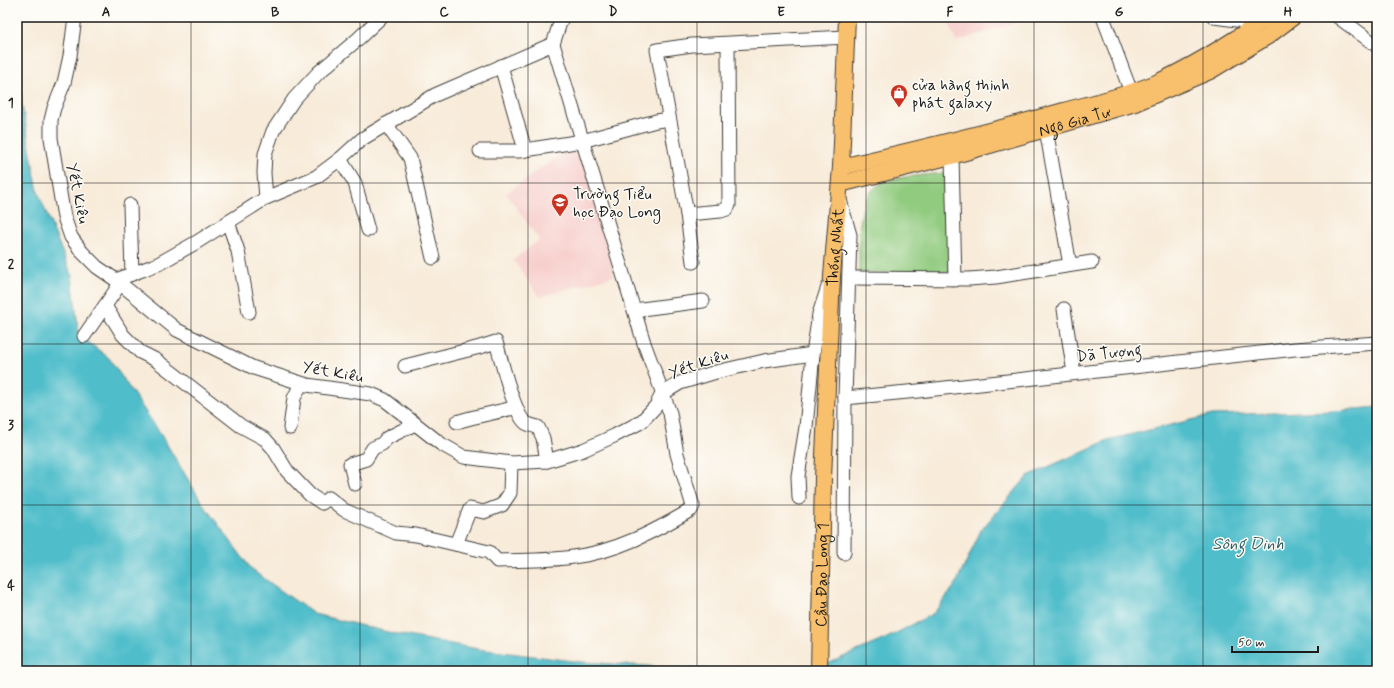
<svg xmlns="http://www.w3.org/2000/svg" width="1394" height="688" font-family="Mynerve,sans-serif">
	<style>
		.built { fill: #f7d0cd }
		.green { fill: #91cb7f; stroke: #56744e }
		.water { fill: #50bdca; stroke: #366c73 }
		.lines { fill: none; stroke-linecap: round; stroke-linejoin: round }
		.minor-casing { stroke: #3d3b38; stroke-width: 15 }
		.major-casing { stroke: #3d3b38; stroke-width: 18 }
		.minor { stroke: #fff; stroke-width: 13 }
		.major { stroke: #f8bf6c; stroke-width: 16 }
		.grid { fill: none; stroke: #1c1c1c; stroke-width: 1; stroke-opacity: 0.55 }
		.labels { text-anchor: middle; stroke-width: 3; stroke-linejoin: round; paint-order: stroke }
		.poi-label { font-size: 16px; fill: #1c1c1c; stroke: #fdfcf7; text-anchor: start }
		.street-label { font-size: 16px; fill: #1c1c1c; stroke: #fdfcf7 }
		.water-label { font-size: 17px; font-style: italic; fill: #315c62; stroke: #fdfcf7 }
		.neatline { fill: none; stroke: #1c1c1c; stroke-width: 1.5 }
		.grid-label { font-size: 13px; text-anchor: middle; font-weight: bold; fill: #1c1c1c }
	</style>
	<rect width="100%" height="100%" fill="#fdfcf7"/>
	<filter id="ink" filterUnits="userSpaceOnUse"><feTurbulence type="fractalNoise" baseFrequency=".025" numOctaves="2"/><feDisplacementMap in="SourceGraphic" scale="8" xChannelSelector="R" yChannelSelector="G"/><feConvolveMatrix kernelMatrix="1 2 1 2 8 2 1 2 1" color-interpolation-filters="sRGB"/></filter>
	<filter id="wash" filterUnits="userSpaceOnUse"><feTurbulence type="fractalNoise" baseFrequency=".012" numOctaves="4" result="noise"/><feDisplacementMap in="SourceGraphic" scale="16" xChannelSelector="R" yChannelSelector="G"/><feGaussianBlur stdDeviation="0.9" result="paint"/><feColorMatrix in="noise" values="0 0 0 0 0 0 0 0 0 0 0 0 0 0 0 0 0 1.4 0 .05"/><feComposite in="paint" operator="in"/></filter>
	<g filter="url(#wash)">
		<rect width="100%" height="100%" fill="#f8ebd9"/>
		<!-- built -->
		<g class="built">
			<path d="M 947,17 L 1032,17 L 956,42 Z"/>
			<path d="M 570,148 L 582,155 L 614,276 L 540,297 L 513,260 L 539,240 L 506,193 Z"/>
		</g>
		<!-- green -->
		<path class="green" d="M 944,173 L 952,272 L 859,273 C 860,244 852,189 890,180 C 907,176 927,175 944,173 Z"/>
		<!-- water -->
		<path class="water" d="M 17,17 L 18,17 L 22,105 L 38,192 L 72,276 L 79,335 L 109,358 L 158,430 L 203,504 L 252,570 L 314,614 L 392,633 L 478,649 L 581,662 L 698,669 L 818,668 L 887,638 L 934,613 L 956,584 L 981,530 L 1028,476 L 1108,440 L 1212,415 L 1334,411 L 1377,407 L 1377,671 L 17,671 Z"/>
	</g>
	<g filter="url(#ink)">
		<g class="lines">
			<defs>
				<g id="minor">
					<path d="M 75,17 L 70,56 L 64,83 L 54,108 L 51,120 L 51,138 L 58,181 L 64,217 L 71,237 L 82,252 L 97,267 L 116,280 L 177,330 L 254,368 L 307,385 L 371,394 L 385,400 L 441,444 L 464,457 L 511,463 L 547,461 L 583,450 L 614,436 L 641,422 L 656,406 L 662,394 L 680,383 L 716,372 L 764,361 L 813,354"/>
					<path d="M 1103,17 L 1131,92"/>
					<path d="M 1214,17 L 1259,23"/>
					<path d="M 1338,17 L 1377,46"/>
					<path d="M 501,66 L 525,150"/>
					<path d="M 386,124 L 410,158 L 433,258"/>
					<path d="M 1046,129 L 1070,265"/>
					<path d="M 480,151 L 519,151 L 582,141 L 656,121 L 669,119"/>
					<path d="M 952,156 L 955,280"/>
					<path d="M 340,159 L 355,183 L 368,230"/>
					<path d="M 266,198 L 264,173 L 265,154 L 273,131 L 294,99 L 318,73 L 358,39 L 381,17"/>
					<path d="M 840,200 L 850,235 L 845,398 L 844,553"/>
					<path d="M 130,205 L 132,274"/>
					<path d="M 687,214 L 721,211 L 727,209 L 729,205 L 728,44"/>
					<path d="M 228,222 L 238,251 L 249,312"/>
					<path d="M 693,262 L 687,214 L 657,50 L 692,45 L 846,37"/>
					<path d="M 850,278 L 969,279 L 996,277 L 1092,262"/>
					<path d="M 116,280 L 158,264 L 197,242 L 266,198 L 316,177 L 340,159 L 362,139 L 435,95 L 553,44"/>
					<path d="M 105,306 L 123,335 L 140,352 L 156,360 L 241,426 L 265,439 L 273,448 L 287,471 L 310,495 L 322,503 L 329,498 L 344,510 L 396,533 L 416,535 L 489,552 L 497,561 C 522,560 548,561 573,557 C 616,552 655,531 691,510 L 693,506 L 677,454 L 670,413 L 644,343 L 553,44 L 562,17"/>
					<path d="M 1064,309 L 1074,373"/>
					<path d="M 634,310 L 703,301"/>
					<path d="M 84,336 L 120,284"/>
					<path d="M 405,366 L 480,347 L 496,342 C 501,358 514,415 526,423 C 529,425 534,426 538,427 L 543,438 L 547,461"/>
					<path d="M 845,398 L 918,391 L 1295,349 L 1377,343"/>
					<path d="M 457,422 C 477,415 497,413 516,407"/>
					<path d="M 290,428 L 294,398 L 301,384"/>
					<path d="M 355,484 L 350,464 L 366,459 L 373,448 L 382,444 L 387,438 L 415,424"/>
					<path d="M 799,498 L 798,476 L 806,427 L 813,354 L 819,314 L 828,287"/>
					<path d="M 456,544 L 470,509 L 484,512 L 502,505 L 510,493 L 511,463"/>
				</g>
				<g id="major">
					<path d="M 841,167 C 916,150 990,132 1064,111 C 1094,103 1125,96 1154,84 C 1195,66 1232,42 1268,17"/>
					<path id="s1" d="M 840,184 L 955,155 L 1135,103 L 1210,71 L 1268,36 L 1293,17"/>
					<path id="s2" d="M 819,671 L 823,478 L 832,276 L 841,167 L 847,17"/>
				</g>
			</defs>
			<!-- minor casing -->
			<use href="#minor" class="minor-casing"/>
			<!-- major casing -->
			<use href="#major" class="major-casing"/>
			<!-- minor -->
			<use href="#minor" class="minor"/>
			<!-- major -->
			<use href="#major" class="major"/>
		</g>
	</g>
	<!-- grid -->
	<path class="grid" d="M 191,17 L 191,671M 360,17 L 360,671M 528,17 L 528,671M 697,17 L 697,671M 866,17 L 866,671M 1034,17 L 1034,671M 1203,17 L 1203,671M 17,183 L 1377,183M 17,344 L 1377,344M 17,505 L 1377,505"/>
	<!-- icons -->
	<defs>
		<symbol id="shop-pin" viewBox="-11 -11 22 30"><path d="M0 17L-7.5 6A9.5 9.5 0 1 1 7.5 6Z" fill="#c8321e" stroke="#fdfcf7"/><path d="M-5-2.5h2.3a2.7 3.5 0 0 1 5.4 0H5L5.5 6h-11ZM-1.5-2.5h3a1.5 2.3 0 0 0-3 0Z" fill="#fff"/></symbol>
		<symbol id="school-pin" viewBox="-11 -11 22 30"><path d="M0 17L-7.5 6A9.5 9.5 0 1 1 7.5 6Z" fill="#c8321e" stroke="#fdfcf7"/><path d="M0-5L7-2L0 1L-7-2ZM-4 1L0 2.5L4 1V4Q0 6-4 4Z" fill="#fff"/></symbol>
	</defs>
	<g fill-rule="evenodd">
		<use href="#shop-pin" x="889" y="83" width="20" height="27"/>
		<use href="#school-pin" x="550" y="192" width="20" height="27"/>
	</g>
	<g class="labels">
		<!-- poi labels -->
		<g class="poi-label">
			<text x="912" y="90">cửa hàng thịnh<tspan x="912" dy="18">phát galaxy</tspan></text>
			<text x="573" y="199">Trường Tiểu<tspan x="573" dy="18">học Đạo Long</tspan></text>
		</g>
		<!-- street labels -->
		<g class="street-label">
			<text dy="6" stroke="none"><textPath href="#s1" startOffset="243">Ngô Gia Tự</textPath></text>
			<text transform="translate(79 193) rotate(78)" y="6">Yết Kiêu</text>
			<text dy="6" stroke="none"><textPath href="#s2" startOffset="424">Thống Nhất</textPath></text>
			<text transform="translate(1109 352) rotate(-6)" y="6">Dã Tượng</text>
			<text transform="translate(698 363) rotate(-19)" y="6">Yết Kiêu</text>
			<text transform="translate(333 371) rotate(10)" y="6">Yết Kiêu</text>
			<text dy="6" stroke="none"><textPath href="#s2" startOffset="96">Cầu Đạo Long 1</textPath></text>
		</g>
		<!-- water labels -->
		<g class="water-label">
			<text x="1248" y="549">Sông Dinh</text>
		</g>
	</g>
	<!-- margin -->
	<rect width="1394" height="688" fill="none" stroke="#fdfcf7" stroke-width="44"/>
	<!-- scale -->
	<path d="M1232 646v6h86v-6" fill="none" stroke="#1c1c1c" stroke-width="2"/>
	<text x="1238" y="646" font-size="12" fill="#1c1c1c" stroke="#fdfcf7" stroke-width="3" paint-order="stroke">50 m</text>
	<rect x="22" y="22" width="1350" height="644" class="neatline"/>
	<g class="grid-label">
		<text x="106" y="16">A</text>
		<text x="275" y="16">B</text>
		<text x="444" y="16">C</text>
		<text x="613" y="16">D</text>
		<text x="781" y="16">E</text>
		<text x="950" y="16">F</text>
		<text x="1119" y="16">G</text>
		<text x="1288" y="16">H</text>
		<text x="11" y="107">1</text>
		<text x="11" y="268">2</text>
		<text x="11" y="429">3</text>
		<text x="11" y="590">4</text>
	</g>
</svg>
